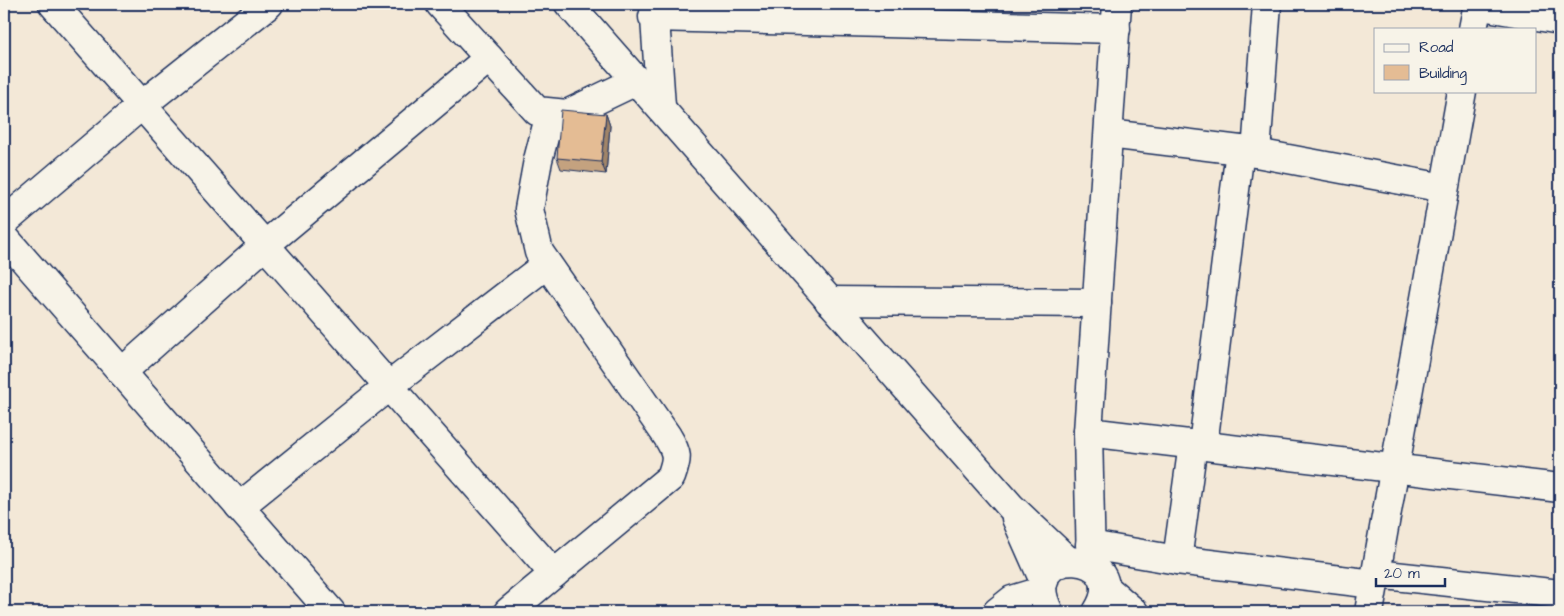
<svg xmlns="http://www.w3.org/2000/svg" width="1564" height="616" font-family="'Architects Daughter',sans-serif">
	<style>
		.lines { fill: none; stroke-linecap: round; stroke-linejoin: round }
		.minor-casing { stroke: #1b2f5e; stroke-width: 31 }
		.minor { stroke: #f7f3e8; stroke-width: 28 }
		.wall { fill: #c4a27f; stroke: #1b2f5e }
		.shaded-wall { fill: #a08468; stroke: #1b2f5e }
		.building { fill: #e4bc94; stroke: #1b2f5e }
	</style>
	<rect width="100%" height="100%" fill="#f3e8d7"/>
	<filter id="ink" filterUnits="userSpaceOnUse"><feTurbulence type="fractalNoise" baseFrequency=".02" numOctaves="2"/><feDisplacementMap in="SourceGraphic" scale="10" xChannelSelector="R" yChannelSelector="G"/><feConvolveMatrix kernelMatrix="1 2 1 2 8 2 1 2 1" color-interpolation-filters="sRGB"/></filter>
	<g filter="url(#ink)">
		<g class="lines">
			<defs>
				<g id="minor">
					<path d="M 53,4 L 554,574"/>
					<path d="M 440,4 L 537,111 L 567,114 L 636,81"/>
					<path d="M 569,4 L 1011,507 L 1068,561"/>
					<path d="M 654,4 L 661,106"/>
					<path d="M 1477,5 L 1560,20"/>
					<path d="M 653,17 L 1116,29"/>
					<path d="M 1473,29 L 1478,4"/>
					<path d="M 1109,134 L 1240,150 L 1444,188"/>
					<path d="M 1256,153 L 1267,4"/>
					<path d="M 4,222 L 142,105 L 269,4"/>
					<path d="M 4,237 L 331,612"/>
					<path d="M 829,301 L 1097,303"/>
					<path d="M 122,372 L 265,245 L 489,58"/>
					<path d="M 1088,432 L 1560,488"/>
					<path d="M 1203,445 L 1240,150"/>
					<path d="M 239,507 L 389,386 L 547,264"/>
					<path d="M 1016,518 L 1044,581"/>
					<path d="M 1090,545 L 1177,560 L 1374,584"/>
					<path d="M 1177,560 L 1193,444"/>
					<path d="M 1091,565 L 1088,432 L 1117,4"/>
					<path d="M 1376,574 L 1560,594"/>
					<path d="M 1105,587 L 1134,612"/>
					<path d="M 508,612 L 671,477 C 678,457 678,454 667,436 L 539,252 L 529,209 L 538,160 L 550,114"/>
					<path d="M 997,612 L 1012,600 L 1042,591"/>
					<path d="M 1049,612 C 1013,540 1137,549 1097,612"/>
					<path d="M 1369,612 L 1462,91"/>
				</g>
			</defs>
			<!-- minor casing -->
			<use href="#minor" class="minor-casing"/>
			<!-- minor -->
			<use href="#minor" class="minor"/>
		</g>
		<!-- wall -->
		<path class="wall" d="M 606,114 L 610,126 L 606,174 L 561,169 L 557,158 Z"/>
		<!-- shaded-wall -->
		<path class="shaded-wall" d="M 606,114 L 610,126 L 606,174 L 601,162 Z"/>
		<!-- building -->
		<path class="building" d="M 561,110 L 606,114 L 601,162 L 557,158 Z"/>
	</g>
	<!-- margin -->
	<rect width="1564" height="616" fill="none" stroke="#f7f3e8" stroke-width="20"/>
	<rect x="10" y="10" width="1544" height="596" fill="none" stroke="#1b2f5e" stroke-width="2" filter="url(#ink)"/>
	<!-- legend -->
	<rect x="1374" y="28" width="162" height="65" fill="#f7f3e8" stroke="#9fa5b1"/>
	<rect x="1384" y="44" width="25" height="8" fill="#f7f3e8" stroke="#9fa5b1"/>
	<text x="1419" y="52" font-size="15" fill="#1b2f5e">Road</text>
	<rect x="1384" y="65" width="25" height="15" fill="#e4bc94" stroke="#9fa5b1"/>
	<text x="1419" y="78" font-size="15" fill="#1b2f5e">Building</text>
	<!-- scale -->
	<path d="M1376 578v8h69v-8" fill="none" stroke="#1b2f5e" stroke-width="2.5"/>
	<text x="1384" y="578" font-size="15" fill="#1b2f5e" stroke="#f7f3e8" stroke-width="4" paint-order="stroke">20 m</text>
</svg>
